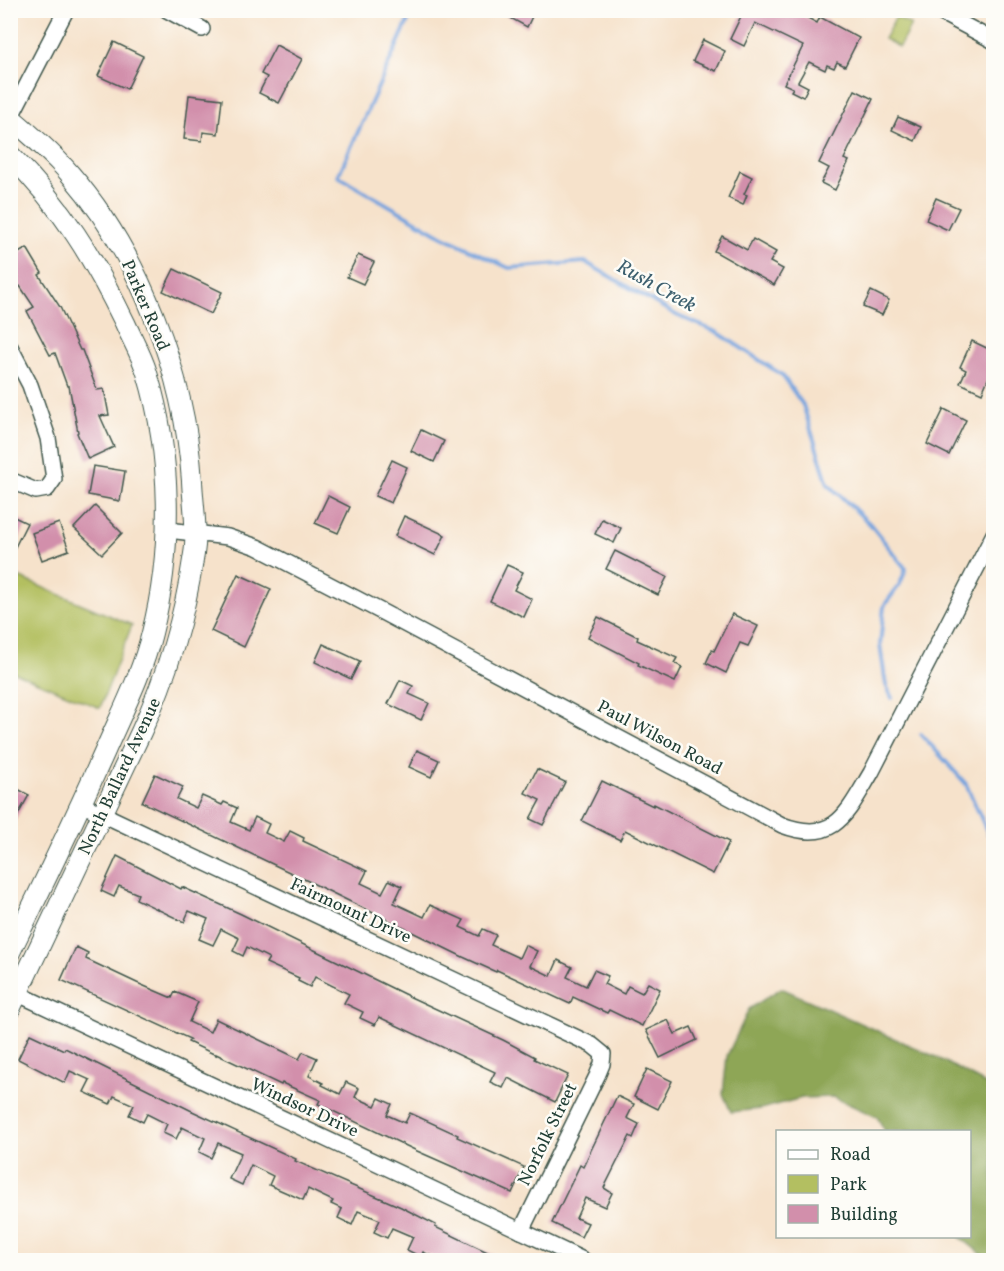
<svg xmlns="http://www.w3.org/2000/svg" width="1004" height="1271" font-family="Vollkorn,serif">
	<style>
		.green { fill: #b3bf61; stroke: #697e4a; stroke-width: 1.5 }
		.forest { fill: #8ea657; stroke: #567246; stroke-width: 1.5 }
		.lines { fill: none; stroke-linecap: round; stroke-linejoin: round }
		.stream { stroke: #74a2dd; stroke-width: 4 }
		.building { fill: #d28fab }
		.minor-casing { stroke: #3f564b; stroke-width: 18 }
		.major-casing { stroke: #3f564b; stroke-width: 22 }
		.minor { stroke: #fff; stroke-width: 15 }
		.major { stroke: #fff; stroke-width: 20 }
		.labels { text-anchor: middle; stroke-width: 5; stroke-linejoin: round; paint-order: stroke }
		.street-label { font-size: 18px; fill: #1f3d34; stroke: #fdfcf7 }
		.water-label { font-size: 20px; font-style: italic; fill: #3d606f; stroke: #fdfcf7 }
	</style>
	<rect width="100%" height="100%" fill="#fdfcf7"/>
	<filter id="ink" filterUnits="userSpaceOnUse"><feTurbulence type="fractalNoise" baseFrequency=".0167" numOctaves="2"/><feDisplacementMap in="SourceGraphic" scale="12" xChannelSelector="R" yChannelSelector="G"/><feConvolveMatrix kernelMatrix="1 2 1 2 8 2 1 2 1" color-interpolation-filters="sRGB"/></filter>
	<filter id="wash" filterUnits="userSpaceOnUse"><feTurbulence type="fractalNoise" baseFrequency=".008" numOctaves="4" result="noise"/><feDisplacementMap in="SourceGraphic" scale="24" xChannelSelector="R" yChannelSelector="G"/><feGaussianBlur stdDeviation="1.35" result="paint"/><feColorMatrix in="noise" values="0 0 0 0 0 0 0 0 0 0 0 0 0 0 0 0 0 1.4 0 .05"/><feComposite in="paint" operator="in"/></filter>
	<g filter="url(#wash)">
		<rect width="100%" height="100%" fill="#f6e2cb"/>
		<!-- green -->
		<g class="green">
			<path d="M 896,17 L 911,25 L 899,47 L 884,39 Z"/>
			<path d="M 11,574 L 132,625 L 100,708 L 11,671 Z"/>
		</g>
		<!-- forest -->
		<path class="forest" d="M 781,988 L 936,1057 L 993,1088 L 993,1260 L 989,1260 L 960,1237 L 970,1236 L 970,1132 L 885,1131 L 877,1117 L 833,1097 L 802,1098 L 761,1109 L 731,1112 L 723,1094 L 727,1056 L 749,1009 Z"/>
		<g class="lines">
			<!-- stream -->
			<g class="stream">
				<path d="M 413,10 L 338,176 L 442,236 L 509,268 L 585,262 L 678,316 L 717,332 L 782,375 L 803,405 L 828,484 L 870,524 L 906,569 L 900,584 L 884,606 L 880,645 L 886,685 L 892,698"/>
				<path d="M 921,734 L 966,784 L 994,847"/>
			</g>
		</g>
		<g id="blocks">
			<!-- building -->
			<g class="building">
				<path d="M 496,10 L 535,10 L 527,27 Z"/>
				<path d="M 744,10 L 793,10 L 817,23 L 820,17 L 859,38 L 845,66 L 837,62 L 834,68 L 827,65 L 825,70 L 809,62 L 798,82 L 808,87 L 803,97 L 791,91 L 793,88 L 784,84 L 803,46 L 755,23 L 744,46 L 730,39 Z"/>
				<path d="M 703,40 L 725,51 L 716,71 L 693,61 Z"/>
				<path d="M 114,42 L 143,56 L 127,89 L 98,76 Z"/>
				<path d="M 276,45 L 302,59 L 279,103 L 259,93 L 267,77 L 261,74 Z"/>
				<path d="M 855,90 L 873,99 L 844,159 L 849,161 L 835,190 L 821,183 L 829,168 L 819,163 Z"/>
				<path d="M 189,95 L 222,99 L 218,134 L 203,132 L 202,141 L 184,139 Z"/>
				<path d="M 898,117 L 921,127 L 915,141 L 892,130 Z"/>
				<path d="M 740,171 L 752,177 L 744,194 L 747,195 L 743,205 L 728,198 Z"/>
				<path d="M 936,198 L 959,208 L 948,230 L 926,220 Z"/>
				<path d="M 722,236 L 747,250 L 753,239 L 776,252 L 770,262 L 783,269 L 774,285 L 714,251 Z"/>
				<path d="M 27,248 L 42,273 L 39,275 L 60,307 L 80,350 L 82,350 L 97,390 L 104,389 L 109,415 L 100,416 L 114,447 L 88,459 L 77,433 L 78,432 L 69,386 L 67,386 L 55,353 L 50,355 L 27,311 L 34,307 L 20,286 L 17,288 L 10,278 L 15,275 L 10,267 L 10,258 Z"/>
				<path d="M 358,255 L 374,262 L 363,284 L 347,277 Z"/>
				<path d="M 174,269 L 222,292 L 211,314 L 163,291 Z"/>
				<path d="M 871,291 L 889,300 L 882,315 L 863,307 Z"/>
				<path d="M 972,341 L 993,351 L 993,367 L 982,393 L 960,383 L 966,370 L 960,367 Z"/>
				<path d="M 944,409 L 966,420 L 949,455 L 927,444 Z"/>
				<path d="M 421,430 L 444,441 L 434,462 L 411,451 Z"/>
				<path d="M 392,460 L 407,467 L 391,503 L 375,496 Z"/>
				<path d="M 93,466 L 125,471 L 120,501 L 88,495 Z"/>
				<path d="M 328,496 L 350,507 L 338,533 L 315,523 Z"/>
				<path d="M 95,506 L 122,533 L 102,554 L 74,528 Z"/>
				<path d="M 10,515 L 27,523 L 10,557 Z"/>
				<path d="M 404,516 L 445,535 L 435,555 L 395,536 Z"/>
				<path d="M 602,519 L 621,528 L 614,543 L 595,534 Z"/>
				<path d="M 59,523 L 69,550 L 42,560 L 32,533 Z"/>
				<path d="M 615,551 L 667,577 L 658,595 L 606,569 Z"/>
				<path d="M 507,565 L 523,572 L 514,590 L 532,599 L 524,617 L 490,601 Z"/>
				<path d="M 238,574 L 271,589 L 244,647 L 211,631 Z"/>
				<path d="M 732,614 L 758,626 L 748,646 L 740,643 L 726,673 L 706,663 L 712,650 L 714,651 Z"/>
				<path d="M 598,617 L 638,637 L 637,640 L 677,658 L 674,663 L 682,667 L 675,682 L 638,665 L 639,663 L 588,637 Z"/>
				<path d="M 323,644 L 360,661 L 351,679 L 315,662 Z"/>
				<path d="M 400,680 L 413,686 L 409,694 L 429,703 L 421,720 L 388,704 Z"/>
				<path d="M 417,750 L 439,760 L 431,777 L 409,767 Z"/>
				<path d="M 537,769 L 565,782 L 543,825 L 530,819 L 540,800 L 525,793 Z"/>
				<path d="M 155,774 L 183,787 L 177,799 L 196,808 L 202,796 L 222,805 L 224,802 L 237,808 L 231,822 L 249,830 L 255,817 L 269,824 L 265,833 L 284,842 L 290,831 L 304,838 L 303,841 L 367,871 L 361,883 L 382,893 L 389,880 L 402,886 L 394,903 L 424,917 L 430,905 L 464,920 L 460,927 L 479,936 L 483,929 L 496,935 L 491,945 L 519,958 L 525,945 L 537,951 L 530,966 L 551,976 L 558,960 L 572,967 L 567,977 L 586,986 L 594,970 L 608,976 L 604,984 L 624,994 L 628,986 L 642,993 L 648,983 L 660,989 L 642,1026 L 609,1010 L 607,1013 L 573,997 L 570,1004 L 497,970 L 496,972 L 463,957 L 306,880 L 142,802 Z"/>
				<path d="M 602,781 L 653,806 L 654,804 L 729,842 L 713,874 L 625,830 L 620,840 L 582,821 Z"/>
				<path d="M 10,785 L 29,795 L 10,829 Z"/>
				<path d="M 117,856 L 181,889 L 182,887 L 241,914 L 404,994 L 503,1040 L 535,1057 L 534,1059 L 568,1075 L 555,1102 L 508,1078 L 503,1088 L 490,1082 L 495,1072 L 379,1017 L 375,1025 L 360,1018 L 363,1012 L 344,1003 L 349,994 L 315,977 L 310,987 L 298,981 L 299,978 L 266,963 L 269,958 L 247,947 L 243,956 L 233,951 L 239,938 L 221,929 L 213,945 L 199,939 L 208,919 L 189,911 L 184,922 L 136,899 L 138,894 L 119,886 L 114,897 L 101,891 Z"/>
				<path d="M 76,947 L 88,953 L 86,959 L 137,983 L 172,998 L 175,992 L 198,1002 L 189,1022 L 210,1032 L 216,1019 L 299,1059 L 303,1052 L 317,1058 L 309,1076 L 323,1083 L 322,1085 L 340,1094 L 346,1082 L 359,1088 L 355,1097 L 375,1106 L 379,1098 L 392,1104 L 387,1115 L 405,1123 L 410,1113 L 458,1135 L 457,1137 L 524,1167 L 512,1193 L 417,1151 L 318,1104 L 320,1100 L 282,1083 L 281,1085 L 216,1054 L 216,1055 L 188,1042 L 190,1039 L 61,980 Z"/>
				<path d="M 668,1020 L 675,1034 L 691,1027 L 697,1040 L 660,1058 L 646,1030 Z"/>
				<path d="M 30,1034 L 64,1050 L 65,1048 L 190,1110 L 296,1159 L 295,1161 L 401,1207 L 436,1225 L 435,1227 L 504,1260 L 440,1260 L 423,1252 L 421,1257 L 407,1250 L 413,1237 L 392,1228 L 387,1238 L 374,1232 L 380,1220 L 358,1211 L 352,1225 L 338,1218 L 342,1209 L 331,1204 L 333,1201 L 308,1189 L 303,1200 L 269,1185 L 273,1176 L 251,1165 L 242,1185 L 229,1179 L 241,1153 L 218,1143 L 211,1158 L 199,1152 L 205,1138 L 182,1127 L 176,1139 L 163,1133 L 167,1124 L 147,1114 L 143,1122 L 129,1115 L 134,1105 L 114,1096 L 110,1104 L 84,1092 L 90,1080 L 70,1071 L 65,1083 L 18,1059 Z"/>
				<path d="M 647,1069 L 672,1081 L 658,1109 L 634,1097 Z"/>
				<path d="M 617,1096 L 634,1104 L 627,1118 L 639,1124 L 633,1138 L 630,1136 L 604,1188 L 612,1193 L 605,1207 L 585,1198 L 576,1218 L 588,1223 L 581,1237 L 552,1223 L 580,1165 L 583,1167 Z"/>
			</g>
		</g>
	</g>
	<g filter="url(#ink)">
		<use href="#blocks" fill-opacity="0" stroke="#3f564b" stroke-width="1.5"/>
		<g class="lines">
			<defs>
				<g id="minor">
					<path d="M 167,10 L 202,29"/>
					<path d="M 936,10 L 994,41"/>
					<path d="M 10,118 L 66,10"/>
					<path d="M 10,347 L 30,385 L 48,438 L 54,479 L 47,489 L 36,491 L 10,480"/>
					<path d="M 168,530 L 228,537 L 257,547 L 384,613 L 782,825 C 835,845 847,813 871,773 L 994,534"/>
					<path d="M 81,804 L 592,1045 L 603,1054 L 602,1064 L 597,1076 L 521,1231"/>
					<path d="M 10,990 L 583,1260"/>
				</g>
				<g id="major">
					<path d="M 10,117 C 31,135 52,153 70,174 C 140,254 185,375 192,481 C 193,505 198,530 194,554 C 185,615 167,676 141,732 L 10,1009"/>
					<path d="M 10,155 C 63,208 93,257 125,323 C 132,339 142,356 147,373 C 172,455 173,550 152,633 C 142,674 122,712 105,751 C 75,818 43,885 10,952"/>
				</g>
			</defs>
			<!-- minor casing -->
			<use href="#minor" class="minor-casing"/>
			<!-- major casing -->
			<use href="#major" class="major-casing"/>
			<!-- minor -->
			<use href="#minor" class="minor"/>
			<!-- major -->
			<use href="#major" class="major"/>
		</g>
	</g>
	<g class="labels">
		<!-- street labels -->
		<g class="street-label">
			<text transform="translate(146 305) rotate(67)" y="6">Parker Road</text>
			<text transform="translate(660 737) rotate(28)" y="6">Paul Wilson Road</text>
			<text transform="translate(119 776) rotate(-65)" y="6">North Ballard Avenue</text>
			<text transform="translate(351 910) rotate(25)" y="6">Fairmount Drive</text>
			<text transform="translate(305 1107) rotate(25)" y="6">Windsor Drive</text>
			<text transform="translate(547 1134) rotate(-64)" y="6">Norfolk Street</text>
		</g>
		<!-- water labels -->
		<g class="water-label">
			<text transform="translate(657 285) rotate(29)" y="7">Rush Creek</text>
		</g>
	</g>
	<!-- margin -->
	<rect width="1004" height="1271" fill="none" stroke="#fdfcf7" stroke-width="36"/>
	<!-- legend -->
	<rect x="776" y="1130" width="195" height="108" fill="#fdfcf7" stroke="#a4b0a9" stroke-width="1.5"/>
	<rect x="788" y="1150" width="30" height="9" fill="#ffffff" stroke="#a4b0a9" stroke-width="1.5"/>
	<text x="830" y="1160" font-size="18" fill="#1f3d34">Road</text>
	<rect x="788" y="1175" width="30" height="18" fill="#b3bf61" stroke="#a4b0a9" stroke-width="1.5"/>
	<text x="830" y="1190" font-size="18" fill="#1f3d34">Park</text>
	<rect x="788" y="1205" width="30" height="18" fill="#d28fab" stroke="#a4b0a9" stroke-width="1.5"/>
	<text x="830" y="1220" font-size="18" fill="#1f3d34">Building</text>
</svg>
